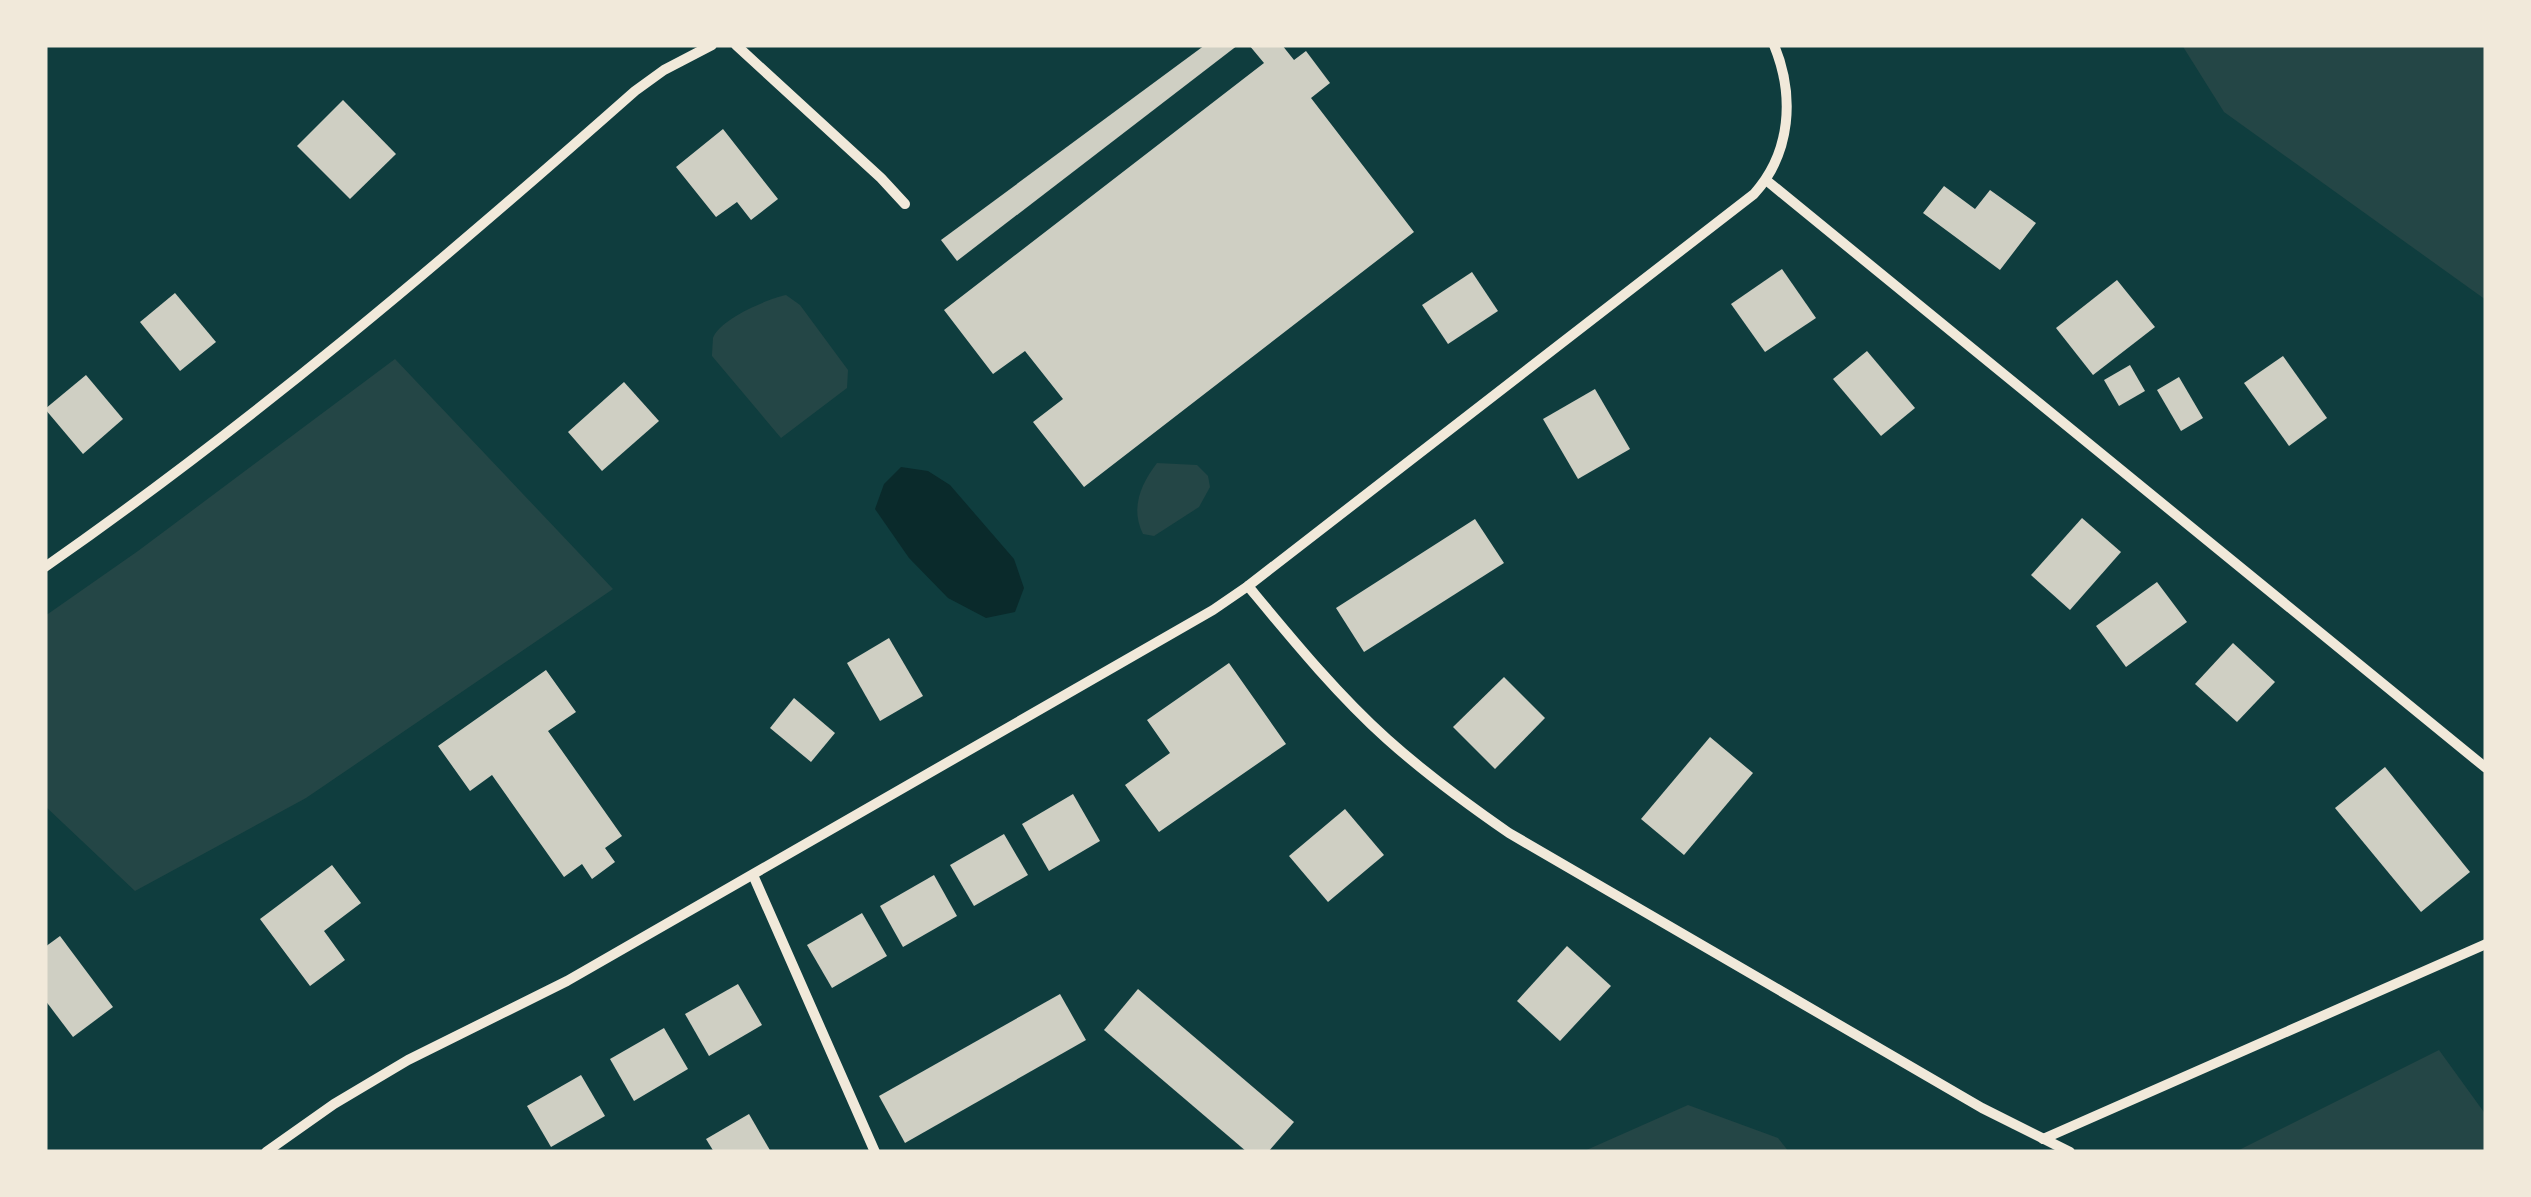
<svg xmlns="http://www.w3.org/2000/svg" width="2531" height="1197" font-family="'Noto Sans',sans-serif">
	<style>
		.green { fill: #244646 }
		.water { fill: #0a2a2b }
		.building { fill: #cfcfc3 }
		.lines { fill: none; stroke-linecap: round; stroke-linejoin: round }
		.minor { stroke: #f1e9da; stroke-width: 10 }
	</style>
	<rect width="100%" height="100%" fill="#0f3d3e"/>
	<!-- green -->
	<g class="green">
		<path d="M 2182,45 L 2486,45 L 2486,300 L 2224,112 Z"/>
		<path d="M 786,295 L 800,305 L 848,370 L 847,388 L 781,438 L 712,356 C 712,355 713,339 713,338 C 720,319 767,299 786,295 Z"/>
		<path d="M 395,359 L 613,589 L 306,798 L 135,891 L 45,806 L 45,616 L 138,551 Z"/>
		<path d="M 1157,463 L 1197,465 L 1208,476 L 1210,487 L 1199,507 L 1154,536 L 1143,534 C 1130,508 1141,484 1157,463 Z"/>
		<path d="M 2439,1050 L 2486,1115 L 2486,1152 L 2235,1152 Z"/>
		<path d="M 1688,1105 L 1778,1138 L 1789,1152 L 1582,1152 Z"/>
	</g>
	<!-- water -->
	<path class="water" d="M 901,467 L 928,471 L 950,485 L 1014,559 L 1024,588 L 1015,612 L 986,618 L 948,598 L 909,558 L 875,509 L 884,484 Z"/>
	<!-- building -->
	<g class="building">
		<path d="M 1205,45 L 1238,45 L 957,261 L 941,240 Z"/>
		<path d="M 1249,45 L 1282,45 L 1294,60 L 1306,51 L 1330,83 L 1311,98 L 1414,232 L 1084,487 L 1033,422 L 1063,399 L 1025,351 L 993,374 L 944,310 L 1264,63 Z"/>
		<path d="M 343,100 L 396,154 L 350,199 L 297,146 Z"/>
		<path d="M 723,129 L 778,199 L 751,220 L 737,202 L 716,217 L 676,167 Z"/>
		<path d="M 1944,186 L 1975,209 L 1990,190 L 2036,223 L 2000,270 L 1923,213 Z"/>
		<path d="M 1782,269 L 1816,318 L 1765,352 L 1731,304 Z"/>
		<path d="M 1472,272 L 1498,311 L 1448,344 L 1422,305 Z"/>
		<path d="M 2117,280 L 2155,327 L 2093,375 L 2056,328 Z"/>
		<path d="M 175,293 L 216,342 L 180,371 L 140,322 Z"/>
		<path d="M 1867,351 L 1915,408 L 1881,436 L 1833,379 Z"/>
		<path d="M 2283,356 L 2327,418 L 2289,446 L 2244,383 Z"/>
		<path d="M 2130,365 L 2145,391 L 2119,406 L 2104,380 Z"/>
		<path d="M 86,375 L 123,419 L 83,454 L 45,409 Z"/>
		<path d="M 2179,377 L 2203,418 L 2181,431 L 2157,390 Z"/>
		<path d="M 624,382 L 659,421 L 602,471 L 568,432 Z"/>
		<path d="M 1595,389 L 1630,449 L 1578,479 L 1543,419 Z"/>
		<path d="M 2082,518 L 2121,552 L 2070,610 L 2031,575 Z"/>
		<path d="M 1475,519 L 1504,563 L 1364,652 L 1336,608 Z"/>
		<path d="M 2157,582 L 2187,622 L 2126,667 L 2096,626 Z"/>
		<path d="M 889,638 L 923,696 L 880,721 L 847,663 Z"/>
		<path d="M 2233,643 L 2275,682 L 2237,722 L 2195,684 Z"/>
		<path d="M 1229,663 L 1286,744 L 1159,832 L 1125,785 L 1170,753 L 1147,720 Z"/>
		<path d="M 546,670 L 576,712 L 548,731 L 622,836 L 605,848 L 615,862 L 592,879 L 582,864 L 564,877 L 492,775 L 470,791 L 438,746 Z"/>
		<path d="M 1504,677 L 1545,718 L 1495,769 L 1453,727 Z"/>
		<path d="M 794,698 L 835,733 L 811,762 L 770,728 Z"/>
		<path d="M 1710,737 L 1753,773 L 1684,855 L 1641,819 Z"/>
		<path d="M 2385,767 L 2470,872 L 2421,912 L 2335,808 Z"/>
		<path d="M 1073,794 L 1100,841 L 1049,871 L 1022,824 Z"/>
		<path d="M 1345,809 L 1384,855 L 1328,902 L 1289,856 Z"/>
		<path d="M 1004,834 L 1028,875 L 974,906 L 950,865 Z"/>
		<path d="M 332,865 L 361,903 L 324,931 L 345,960 L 310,986 L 260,919 Z"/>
		<path d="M 934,875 L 957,916 L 903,947 L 880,906 Z"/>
		<path d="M 862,913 L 887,956 L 832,988 L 807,945 Z"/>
		<path d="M 60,936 L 113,1007 L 73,1037 L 45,1000 L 45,947 Z"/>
		<path d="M 1567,946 L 1611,986 L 1560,1041 L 1517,1001 Z"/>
		<path d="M 738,984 L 762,1025 L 709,1056 L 685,1014 Z"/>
		<path d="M 1138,989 L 1294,1122 L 1268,1152 L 1247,1152 L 1104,1030 Z"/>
		<path d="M 1060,994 L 1086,1040 L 905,1143 L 879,1096 Z"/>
		<path d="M 664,1028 L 688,1069 L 634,1101 L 610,1059 Z"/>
		<path d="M 581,1075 L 605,1116 L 551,1147 L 527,1106 Z"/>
		<path d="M 749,1114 L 771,1152 L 714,1152 L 706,1139 Z"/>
	</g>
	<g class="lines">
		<!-- minor -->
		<g class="minor">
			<path d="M 736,45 L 881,178 L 905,204"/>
			<path d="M 1766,180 L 2486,768"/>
			<path d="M 45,567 C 253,422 445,259 635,91 L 664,70 L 712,45"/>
			<path d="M 1248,586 C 1292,639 1336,693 1387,739 C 1426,774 1467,804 1509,833 L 1982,1108 L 2070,1152"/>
			<path d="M 753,875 L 875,1152"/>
			<path d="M 2043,1139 L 2486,944"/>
			<path d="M 266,1152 L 334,1104 L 408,1060 L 567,981 L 1213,610 L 1248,586 L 1754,194 C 1791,153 1795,96 1774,45"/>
		</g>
	</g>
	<!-- border -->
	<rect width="2531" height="1197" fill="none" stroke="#f1e9da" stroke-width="95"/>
</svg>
